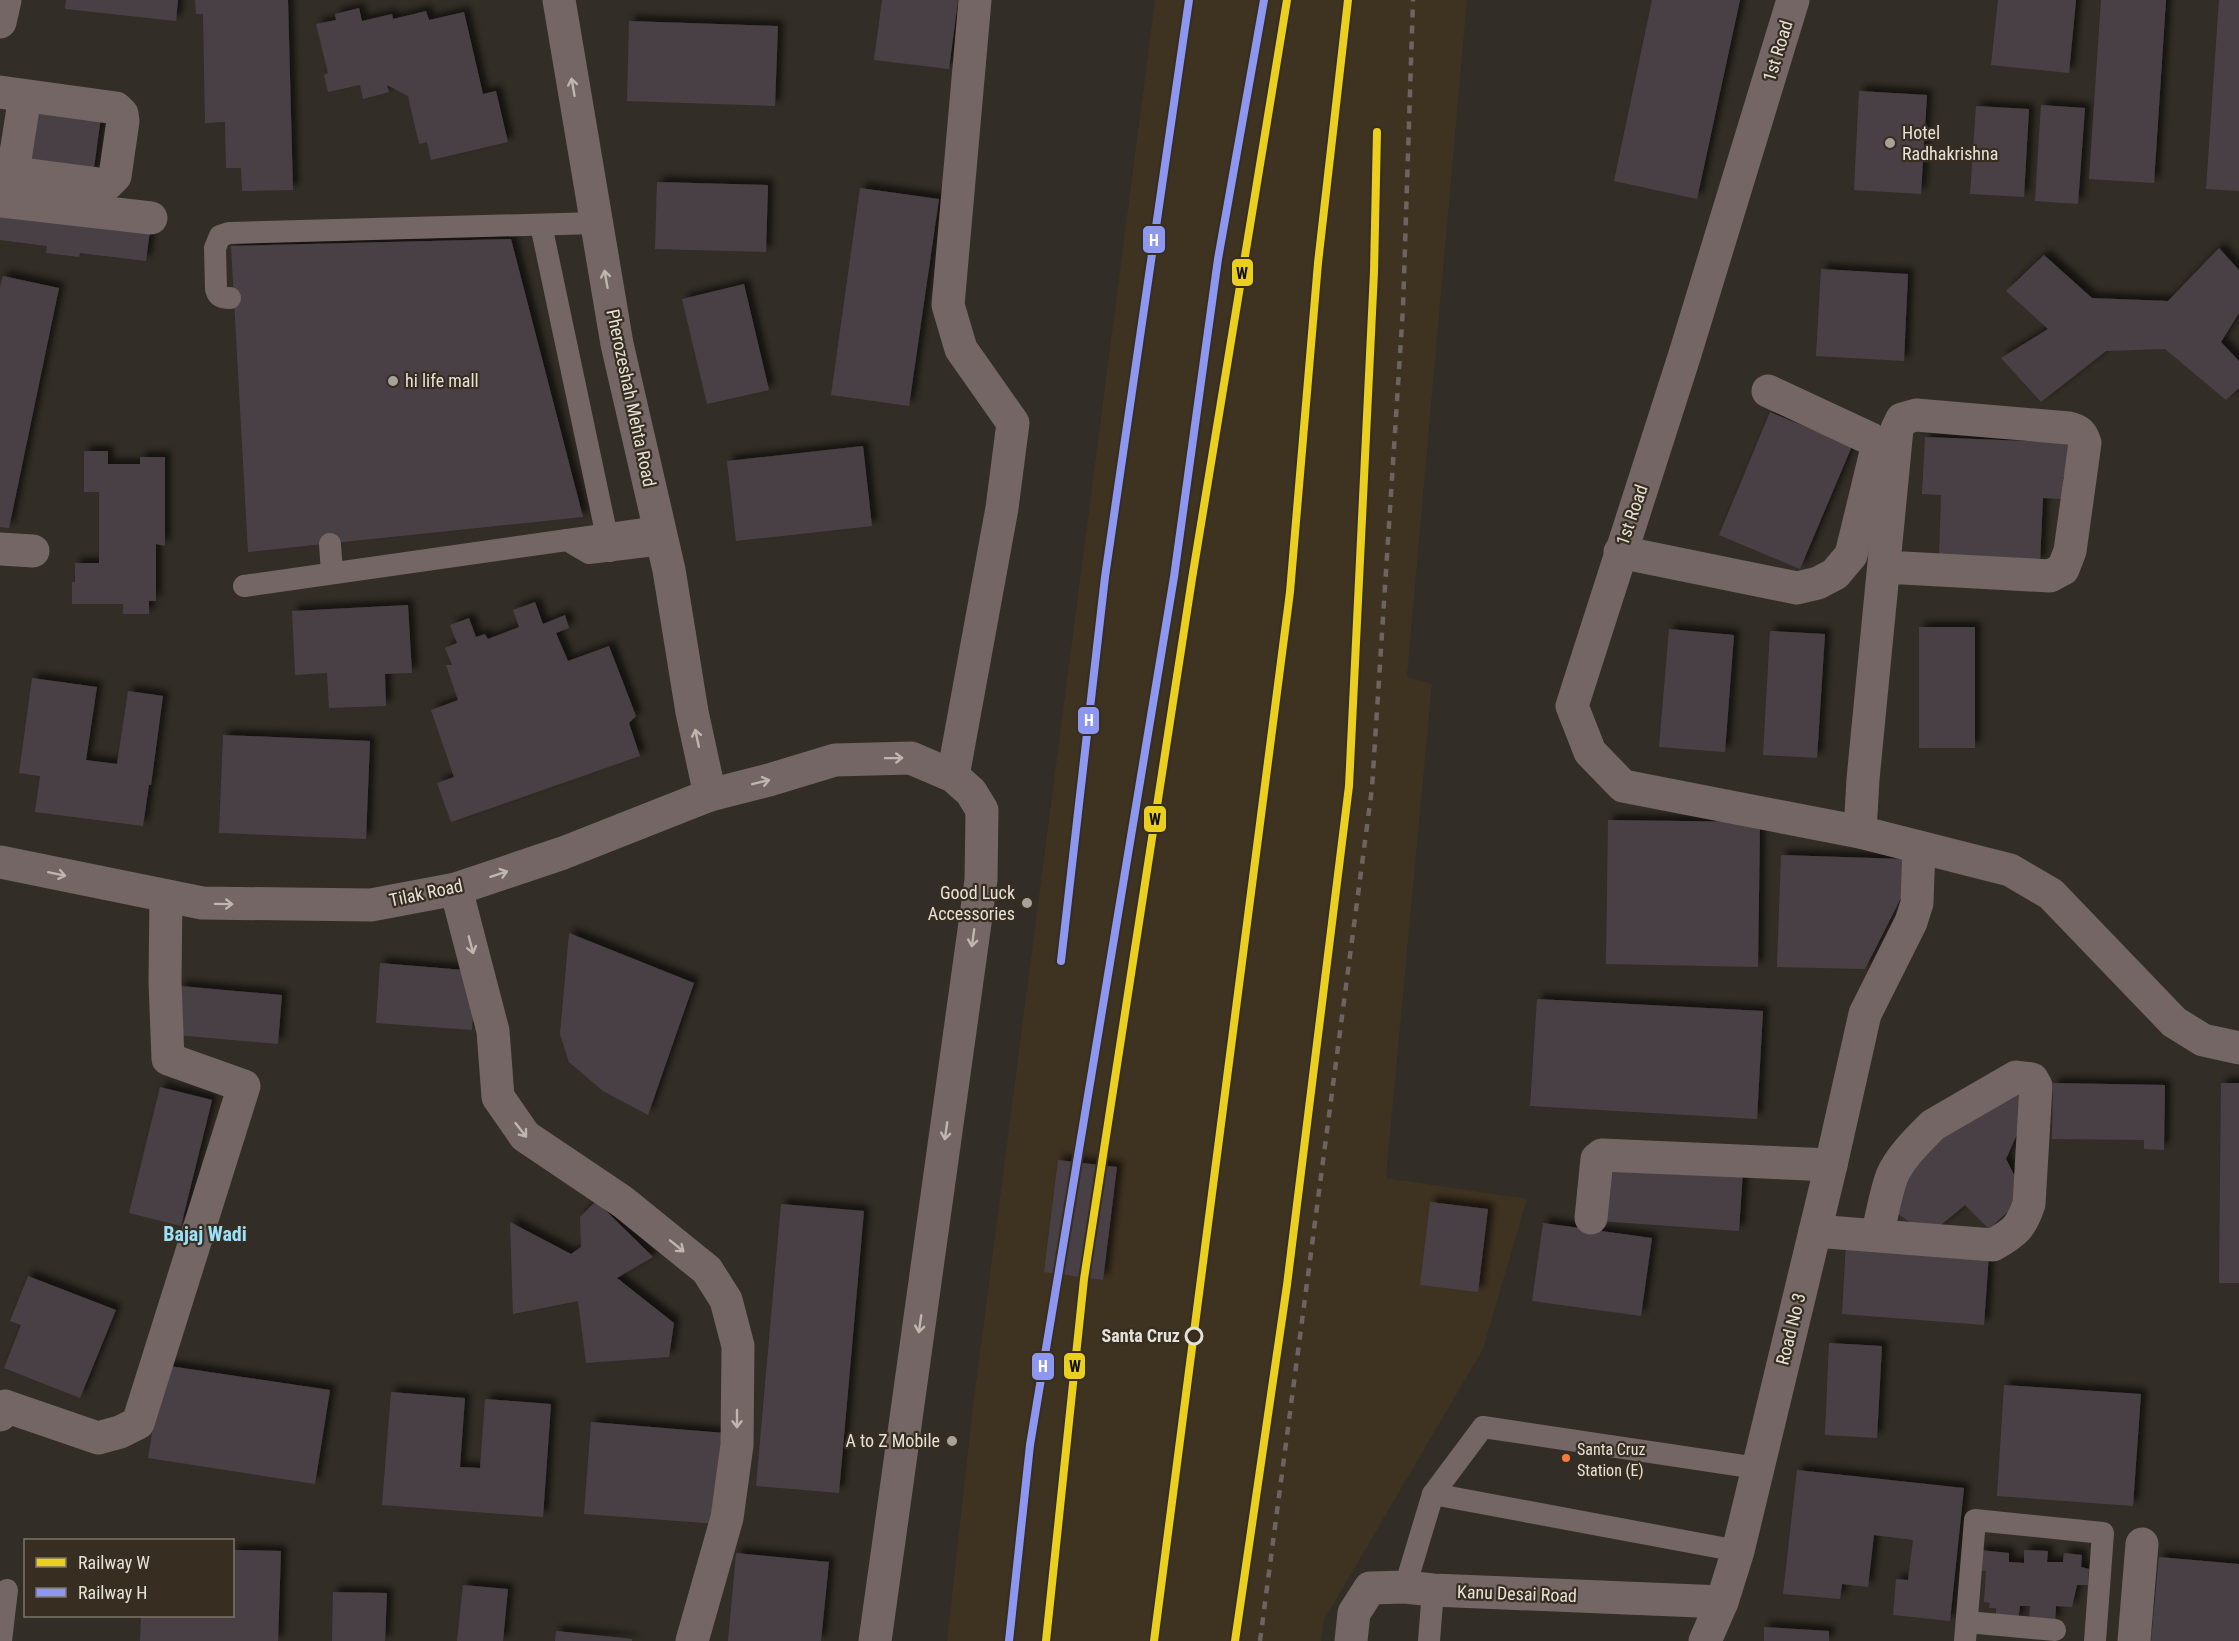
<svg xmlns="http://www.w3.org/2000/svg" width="2239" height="1641" font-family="'Roboto Condensed',sans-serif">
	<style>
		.built { fill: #3e3221 }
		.building { fill: #4a4045; filter: url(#shadow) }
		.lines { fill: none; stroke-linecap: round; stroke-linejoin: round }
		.service { stroke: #736664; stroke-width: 22 }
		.minor { stroke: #736664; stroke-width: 33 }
		.tertiary { stroke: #736664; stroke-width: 33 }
		.rail { stroke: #6d6461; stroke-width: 4.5; stroke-dasharray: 8 8; stroke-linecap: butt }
		.rail-1-casing { stroke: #372e21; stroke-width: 12 }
		.rail-2-casing { stroke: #372e21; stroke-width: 12 }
		.rail-1 { stroke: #ebcf1f; stroke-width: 8 }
		.rail-2 { stroke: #8e97f0; stroke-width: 8 }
		.oneway { stroke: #beb6af }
		.poi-dot { fill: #a7a29a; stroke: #372e21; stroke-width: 2 }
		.stop-dot { fill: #372e21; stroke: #e6e1d8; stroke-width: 3 }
		.bus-dot { fill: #f6793e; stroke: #372e21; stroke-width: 2 }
		.labels { text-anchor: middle; stroke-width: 4.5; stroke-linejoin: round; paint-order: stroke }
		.bus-label { font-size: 16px; fill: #e6e1d8; stroke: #372e21; text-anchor: start }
		.street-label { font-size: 18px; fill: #e6e1d8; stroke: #372e21 }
		.poi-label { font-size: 18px; fill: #e6e1d8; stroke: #372e21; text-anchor: start }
		.stop-label { font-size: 18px; font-weight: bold; fill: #e6e1d8; stroke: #372e21; text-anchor: end }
		.neighbourhood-label { font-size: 20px; font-weight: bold; fill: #9ae2fc; stroke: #372e21 }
		.line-badge { stroke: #372e21; stroke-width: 2 }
		.badge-label { font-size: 16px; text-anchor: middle; font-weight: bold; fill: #fff }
		.pale-badge-label { font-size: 16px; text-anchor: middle; font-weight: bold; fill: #111 }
	</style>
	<defs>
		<filter id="shadow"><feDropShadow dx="5.5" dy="-5.5" stdDeviation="3" flood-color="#0009"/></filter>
	</defs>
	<rect width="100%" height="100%" fill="#322d26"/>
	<!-- built -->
	<path class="built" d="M 1155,0 L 1467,0 L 1407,677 L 1432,684 L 1386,1178 L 1527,1199 L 1483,1349 L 1324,1620 L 1321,1641 L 947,1641 L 973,1406 Z"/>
	<!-- building -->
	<g class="building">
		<path d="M 66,0 L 178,0 L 176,21 L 65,9 Z"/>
		<path d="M 195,0 L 288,0 L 293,190 L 242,191 L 241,168 L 226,168 L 225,122 L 205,123 L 203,14 L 196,14 Z"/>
		<path d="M 882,0 L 958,0 L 949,69 L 874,60 Z"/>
		<path d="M 1652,0 L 1740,0 L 1697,199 L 1614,181 Z"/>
		<path d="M 1998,0 L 2076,0 L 2069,73 L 1991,65 Z"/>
		<path d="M 2101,0 L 2166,0 L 2154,183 L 2089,179 Z"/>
		<path d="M 2219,0 L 2239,0 L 2239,191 L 2206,189 Z"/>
		<path d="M 359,8 L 362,21 L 392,14 L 393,19 L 426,11 L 429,20 L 464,12 L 483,94 L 496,91 L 508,142 L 431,160 L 427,142 L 419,144 L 408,96 L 387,85 L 389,92 L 363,99 L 360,85 L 328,92 L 324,75 L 328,73 L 316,24 L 336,20 L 335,14 Z"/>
		<path d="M 629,21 L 778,26 L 775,106 L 627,101 Z"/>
		<path d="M 1859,91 L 1927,95 L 1921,194 L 1854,190 Z"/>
		<path d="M 2041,105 L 2085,108 L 2078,204 L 2035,201 Z"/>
		<path d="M 1976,106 L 2029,109 L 2024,197 L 1970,194 Z"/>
		<path d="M 33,108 L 101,117 L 93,175 L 25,166 Z"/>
		<path d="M 657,182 L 768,185 L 766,252 L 655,249 Z"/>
		<path d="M 860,188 L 939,199 L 909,406 L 831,395 Z"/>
		<path d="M 0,208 L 151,223 L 146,261 L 80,253 L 79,257 L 46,253 L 47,246 L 0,240 Z"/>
		<path d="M 511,239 L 583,517 L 248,552 L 231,246 Z"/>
		<path d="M 2219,248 L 2239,270 L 2239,313 L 2221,342 L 2239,361 L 2239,388 L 2226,400 L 2165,349 L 2106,351 L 2041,402 L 2001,358 L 2048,329 L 2006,291 L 2044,255 L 2092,298 L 2168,301 Z"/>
		<path d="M 1821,269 L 1908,274 L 1904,361 L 1816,356 Z"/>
		<path d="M 3,276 L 59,288 L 9,528 L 0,527 L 0,287 Z"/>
		<path d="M 744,284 L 769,390 L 707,404 L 682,299 Z"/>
		<path d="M 1770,412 L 1852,446 L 1800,569 L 1719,535 Z"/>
		<path d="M 1925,437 L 2074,443 L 2072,477 L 2063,477 L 2062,499 L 2043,498 L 2040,563 L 1939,558 L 1941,495 L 1922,494 Z"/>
		<path d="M 863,446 L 872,526 L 736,541 L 727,461 Z"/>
		<path d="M 84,451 L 108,451 L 108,464 L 140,464 L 140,457 L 165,457 L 165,546 L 156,544 L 156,601 L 149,601 L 149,614 L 123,614 L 123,604 L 72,604 L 72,582 L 75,582 L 75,563 L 99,563 L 99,492 L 84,492 Z"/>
		<path d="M 535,602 L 543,624 L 565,615 L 569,628 L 556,633 L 568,661 L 609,646 L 636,716 L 629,723 L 640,756 L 451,822 L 437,783 L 454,777 L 431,710 L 458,700 L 446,665 L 452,665 L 445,648 L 457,643 L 450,625 L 469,618 L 476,637 L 485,634 L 488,639 L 519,627 L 513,610 Z"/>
		<path d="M 408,605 L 412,673 L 385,674 L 386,706 L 329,708 L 327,673 L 295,675 L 292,611 Z"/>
		<rect x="1919" y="627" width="56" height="121"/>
		<path d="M 1669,629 L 1734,635 L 1725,752 L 1659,747 Z"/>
		<path d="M 1770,631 L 1825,634 L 1817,758 L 1763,755 Z"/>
		<path d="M 32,678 L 97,687 L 86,760 L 117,764 L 128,691 L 163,696 L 151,785 L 149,785 L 143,826 L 35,812 L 40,776 L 19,773 Z"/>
		<path d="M 223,735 L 370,741 L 366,839 L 219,833 Z"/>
		<path d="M 1608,820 L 1760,822 L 1758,967 L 1606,964 Z"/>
		<path d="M 1781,855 L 1904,859 L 1902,896 L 1865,969 L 1777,967 Z"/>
		<path d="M 569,933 L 694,983 L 648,1115 L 603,1091 L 569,1062 L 560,1034 Z"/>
		<path d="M 380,963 L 476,971 L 472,1030 L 376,1023 Z"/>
		<path d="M 180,986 L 282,995 L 278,1044 L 176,1035 Z"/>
		<path d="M 1537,999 L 1763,1011 L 1757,1119 L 1530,1106 Z"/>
		<path d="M 2053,1083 L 2165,1085 L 2164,1150 L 2144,1149 L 2144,1140 L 2052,1139 Z"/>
		<path d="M 2221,1083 L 2239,1083 L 2239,1283 L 2219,1283 Z"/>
		<path d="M 160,1087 L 212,1100 L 181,1226 L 129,1213 Z"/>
		<path d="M 2011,1087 L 2027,1101 L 2024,1119 L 2006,1159 L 2025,1196 L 1989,1229 L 1965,1205 L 1929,1235 L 1892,1210 L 1913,1166 L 1950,1128 Z"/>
		<path d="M 1058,1160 L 1117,1167 L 1103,1280 L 1044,1272 Z"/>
		<path d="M 1604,1161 L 1743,1171 L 1739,1231 L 1600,1221 Z"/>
		<path d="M 596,1201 L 653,1257 L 617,1278 L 674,1323 L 669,1357 L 586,1363 L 578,1301 L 513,1314 L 510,1222 L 571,1254 L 581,1247 L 580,1217 Z"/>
		<path d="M 1430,1202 L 1488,1209 L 1478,1292 L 1420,1285 Z"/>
		<path d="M 781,1204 L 864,1211 L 839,1493 L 756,1486 Z"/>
		<path d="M 1543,1223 L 1652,1238 L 1641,1316 L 1532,1301 Z"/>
		<path d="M 1846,1244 L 1989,1254 L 1984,1325 L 1842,1314 Z"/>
		<path d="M 28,1276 L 116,1310 L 80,1398 L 4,1368 L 21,1325 L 10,1321 Z"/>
		<path d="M 1829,1343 L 1882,1346 L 1877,1438 L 1825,1435 Z"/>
		<path d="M 163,1365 L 330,1390 L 315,1484 L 148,1458 Z"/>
		<path d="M 2004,1385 L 2141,1394 L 2133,1506 L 1997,1496 Z"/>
		<path d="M 391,1392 L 465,1398 L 460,1467 L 480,1468 L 485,1399 L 551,1404 L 543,1517 L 382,1505 Z"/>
		<path d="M 591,1422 L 725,1433 L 718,1524 L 584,1514 Z"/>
		<path d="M 1797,1470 L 1964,1488 L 1950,1621 L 1893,1615 L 1896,1579 L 1908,1580 L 1913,1540 L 1874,1535 L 1868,1587 L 1842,1584 L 1840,1599 L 1783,1594 Z"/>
		<path d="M 232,1550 L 281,1551 L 278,1641 L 140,1641 L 141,1616 L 232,1616 Z"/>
		<path d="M 1979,1550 L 2009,1553 L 2009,1562 L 2024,1563 L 2024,1550 L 2048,1551 L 2047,1562 L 2063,1562 L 2064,1553 L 2082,1555 L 2081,1567 L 2089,1569 L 2088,1585 L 2077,1585 L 2072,1607 L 2056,1606 L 2055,1622 L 2029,1621 L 2030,1606 L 2020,1606 L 2018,1621 L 1996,1619 L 1996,1608 L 1989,1608 L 1990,1603 L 1984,1602 L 1986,1571 L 1978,1570 Z"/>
		<path d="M 736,1553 L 829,1562 L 821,1641 L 728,1641 Z"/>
		<path d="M 2159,1557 L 2239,1564 L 2239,1641 L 2151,1641 Z"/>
		<path d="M 463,1585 L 508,1589 L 503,1641 L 457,1641 Z"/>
		<path d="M 333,1592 L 387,1593 L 385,1641 L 332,1641 Z"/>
		<path d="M 1764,1627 L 1829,1631 L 1829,1641 L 1764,1641 Z"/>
		<path d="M 556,1631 L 632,1639 L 632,1641 L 555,1641 Z"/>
	</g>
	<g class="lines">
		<!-- service -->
		<g class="service">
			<path d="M 541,225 L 610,551"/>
			<path d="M 230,298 C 222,298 218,297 216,289 L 215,248 L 220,236 L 229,233 L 596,223"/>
			<path d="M 567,540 L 589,553 L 663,544"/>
			<path d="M 330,544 L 332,573"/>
			<path d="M 244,586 L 659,527"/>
			<path d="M 1433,1494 L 1483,1427 L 1757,1468"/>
			<path d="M 1405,1587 L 1433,1494 L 1738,1551"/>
			<path d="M 1967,1622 L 2055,1630"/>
			<path d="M 1,1641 L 7,1590"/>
			<path d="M 1429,1641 L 1433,1590"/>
			<path d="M 1965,1641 L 1975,1520 L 2103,1533 L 2095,1641"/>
		</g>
		<!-- minor -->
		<g class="minor">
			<path d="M 559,0 L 617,344 L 669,570 L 692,712 L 710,795"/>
			<path d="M 1793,0 L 1685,354 L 1572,706 L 1590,752 L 1623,786 L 1860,832 L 2010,870 L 2051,894 L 2174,1022 L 2203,1040 L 2239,1048"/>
			<path d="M 0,22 L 5,0"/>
			<path d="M 0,92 L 116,108 L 122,114 L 123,121 L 115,176 L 107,184 L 99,184 L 0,171"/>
			<path d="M 13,172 L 25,96"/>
			<path d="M 0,201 L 151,218"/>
			<path d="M 0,549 L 33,551"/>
			<path d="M 1620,552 L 1797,588 L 1818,583 L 1835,574 L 1851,555 L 1876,452 L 1876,445 L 1871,439 L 1768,391"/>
			<path d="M 953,776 L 1002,508 L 1013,423 L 961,349 L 948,305 L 975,0"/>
			<path d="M 1860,832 L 1863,779 L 1897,429 L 1902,419 L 1916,415 L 2069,428 C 2078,430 2082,433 2085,443 L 2070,551 L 2063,569 L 2050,576 L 1885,567"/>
			<path d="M 456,889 L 493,1031 L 498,1097 L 525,1136 L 623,1202 L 707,1270 L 726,1300 L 738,1346 L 737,1445 L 727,1518 L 692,1641"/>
			<path d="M 1591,1218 L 1597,1159 L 1602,1155 L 1831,1165"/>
			<path d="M 1815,1231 L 1993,1245 C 2014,1233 2021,1228 2029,1204 L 2036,1086 L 2032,1079 L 2016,1077 L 1933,1125 C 1919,1139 1900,1157 1892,1176 C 1885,1195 1882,1216 1877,1236"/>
			<path d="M 0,1415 L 5,1406 L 98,1438 L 120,1432 L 138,1423 L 244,1086 L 168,1059 L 165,982 L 166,896"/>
			<path d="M 1351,1641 L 1354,1613 L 1370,1588 L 1405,1587 L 1433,1590 L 1722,1602"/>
			<path d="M 1705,1641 L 1722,1602 L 1738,1551 L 1831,1165 L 1865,1014 L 1911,922 L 1917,903 L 1919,847"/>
			<path d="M 2134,1641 L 2142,1544"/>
		</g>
		<!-- tertiary -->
		<path class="tertiary" d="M 0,862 L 202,903 L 371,905 L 456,889 L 563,853 L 710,795 L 769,780 L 835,760 L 911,758 L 953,776 L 971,792 L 982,810 L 981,880 L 875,1641"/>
		<!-- rail -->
		<path class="rail" d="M 1260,1641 L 1372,788 L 1403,308 L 1413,0"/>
		<defs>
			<g id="rail-1">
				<path d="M 1046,1641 L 1084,1279 L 1192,579 L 1287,0"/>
				<path d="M 1154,1641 L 1290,592 L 1318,263 L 1348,0"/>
				<path d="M 1235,1641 L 1287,1285 L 1349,786 L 1374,272 L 1377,132"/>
			</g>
			<g id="rail-2">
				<path d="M 1061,961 L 1105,577 L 1189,0"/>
				<path d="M 1009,1641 L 1030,1445 L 1174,577 L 1218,259 L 1264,0"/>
			</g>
		</defs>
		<!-- rail-1 casing -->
		<use href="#rail-1" class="rail-1-casing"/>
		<!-- rail-2 casing -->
		<use href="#rail-2" class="rail-2-casing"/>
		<!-- rail-1 -->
		<use href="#rail-1" class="rail-1"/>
		<!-- rail-2 -->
		<use href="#rail-2" class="rail-2"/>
	</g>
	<!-- one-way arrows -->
	<defs><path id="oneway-shaft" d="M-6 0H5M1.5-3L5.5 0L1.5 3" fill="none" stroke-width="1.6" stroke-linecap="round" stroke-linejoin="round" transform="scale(1.5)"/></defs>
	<g class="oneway">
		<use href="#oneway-shaft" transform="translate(573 87) rotate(-100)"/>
		<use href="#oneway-shaft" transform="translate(606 279) rotate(-100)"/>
		<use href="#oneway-shaft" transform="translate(697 738) rotate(-102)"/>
		<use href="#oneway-shaft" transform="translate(894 758) rotate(-1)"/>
		<use href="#oneway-shaft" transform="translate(761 782) rotate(-14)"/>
		<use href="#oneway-shaft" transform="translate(57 874) rotate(12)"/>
		<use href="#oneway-shaft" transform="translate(499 874) rotate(-18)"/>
		<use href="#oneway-shaft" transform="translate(224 904) rotate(1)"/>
		<use href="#oneway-shaft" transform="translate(973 938) rotate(98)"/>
		<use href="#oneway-shaft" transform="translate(471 945) rotate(75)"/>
		<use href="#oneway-shaft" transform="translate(521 1130) rotate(52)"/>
		<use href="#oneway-shaft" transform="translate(946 1131) rotate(98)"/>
		<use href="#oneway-shaft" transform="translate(677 1246) rotate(39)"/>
		<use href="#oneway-shaft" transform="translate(920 1324) rotate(98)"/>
		<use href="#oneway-shaft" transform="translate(737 1419) rotate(90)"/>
	</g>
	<!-- markers -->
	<g class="poi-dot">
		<circle cx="1890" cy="143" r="6"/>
		<circle cx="393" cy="381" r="6"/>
		<circle cx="1027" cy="903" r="6"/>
		<circle cx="952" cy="1441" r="6"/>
	</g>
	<circle class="stop-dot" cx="1194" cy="1336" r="8"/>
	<circle class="bus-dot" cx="1566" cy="1458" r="5"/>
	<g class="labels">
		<!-- bus labels -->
		<g class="bus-label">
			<text x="1577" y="1455">Santa Cruz<tspan x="1577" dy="21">Station (E)</tspan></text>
		</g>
		<!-- street labels -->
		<g class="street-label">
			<text transform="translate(1778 51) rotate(-73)" y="6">1st Road</text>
			<text transform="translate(631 398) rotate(78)" y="6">Pherozeshah Mehta Road</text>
			<text transform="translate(1632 515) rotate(-71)" y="6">1st Road</text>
			<text transform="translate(426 893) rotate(-12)" y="6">Tilak Road</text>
			<text transform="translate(1791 1329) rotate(-76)" y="6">Road No 3</text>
			<text transform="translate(1517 1594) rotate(2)" y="6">Kanu Desai Road</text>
		</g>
		<!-- poi labels -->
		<g class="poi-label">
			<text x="1902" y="139">Hotel<tspan x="1902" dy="21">Radhakrishna</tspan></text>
			<text x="405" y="387">hi life mall</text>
			<text x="1015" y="899" text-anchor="end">Good Luck<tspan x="1015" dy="21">Accessories</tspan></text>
			<text x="940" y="1447" text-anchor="end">A to Z Mobile</text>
		</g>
		<!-- stop labels -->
		<g class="stop-label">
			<text x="1180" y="1342">Santa Cruz</text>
		</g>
		<!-- neighbourhood labels -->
		<g class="neighbourhood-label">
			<text x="205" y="1241">Bajaj Wadi</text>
		</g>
	</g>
	<g class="line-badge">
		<rect x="1142" y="225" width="24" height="29" rx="6" fill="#8e97f0"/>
		<rect x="1231" y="258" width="23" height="29" rx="6" fill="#ebcf1f"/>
		<rect x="1077" y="706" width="23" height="29" rx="6" fill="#8e97f0"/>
		<rect x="1143" y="805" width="24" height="28" rx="6" fill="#ebcf1f"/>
		<rect x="1063" y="1352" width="23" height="28" rx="6" fill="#ebcf1f"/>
		<rect x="1031" y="1352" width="24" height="29" rx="6" fill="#8e97f0"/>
	</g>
	<g class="badge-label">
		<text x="1154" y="246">H</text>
		<text x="1089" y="726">H</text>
		<text x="1043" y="1372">H</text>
	</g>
	<g class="pale-badge-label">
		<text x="1242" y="279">W</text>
		<text x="1155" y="825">W</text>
		<text x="1075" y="1372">W</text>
	</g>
	<!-- legend -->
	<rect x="24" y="1539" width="210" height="78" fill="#372e21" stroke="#7d766a" stroke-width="1.5"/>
	<rect x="36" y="1558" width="30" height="9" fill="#ebcf1f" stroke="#7d766a" stroke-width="1.5"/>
	<text x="78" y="1569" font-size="18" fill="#e6e1d8">Railway W</text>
	<rect x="36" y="1588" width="30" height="9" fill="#8e97f0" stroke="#7d766a" stroke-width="1.5"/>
	<text x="78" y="1599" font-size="18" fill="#e6e1d8">Railway H</text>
</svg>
